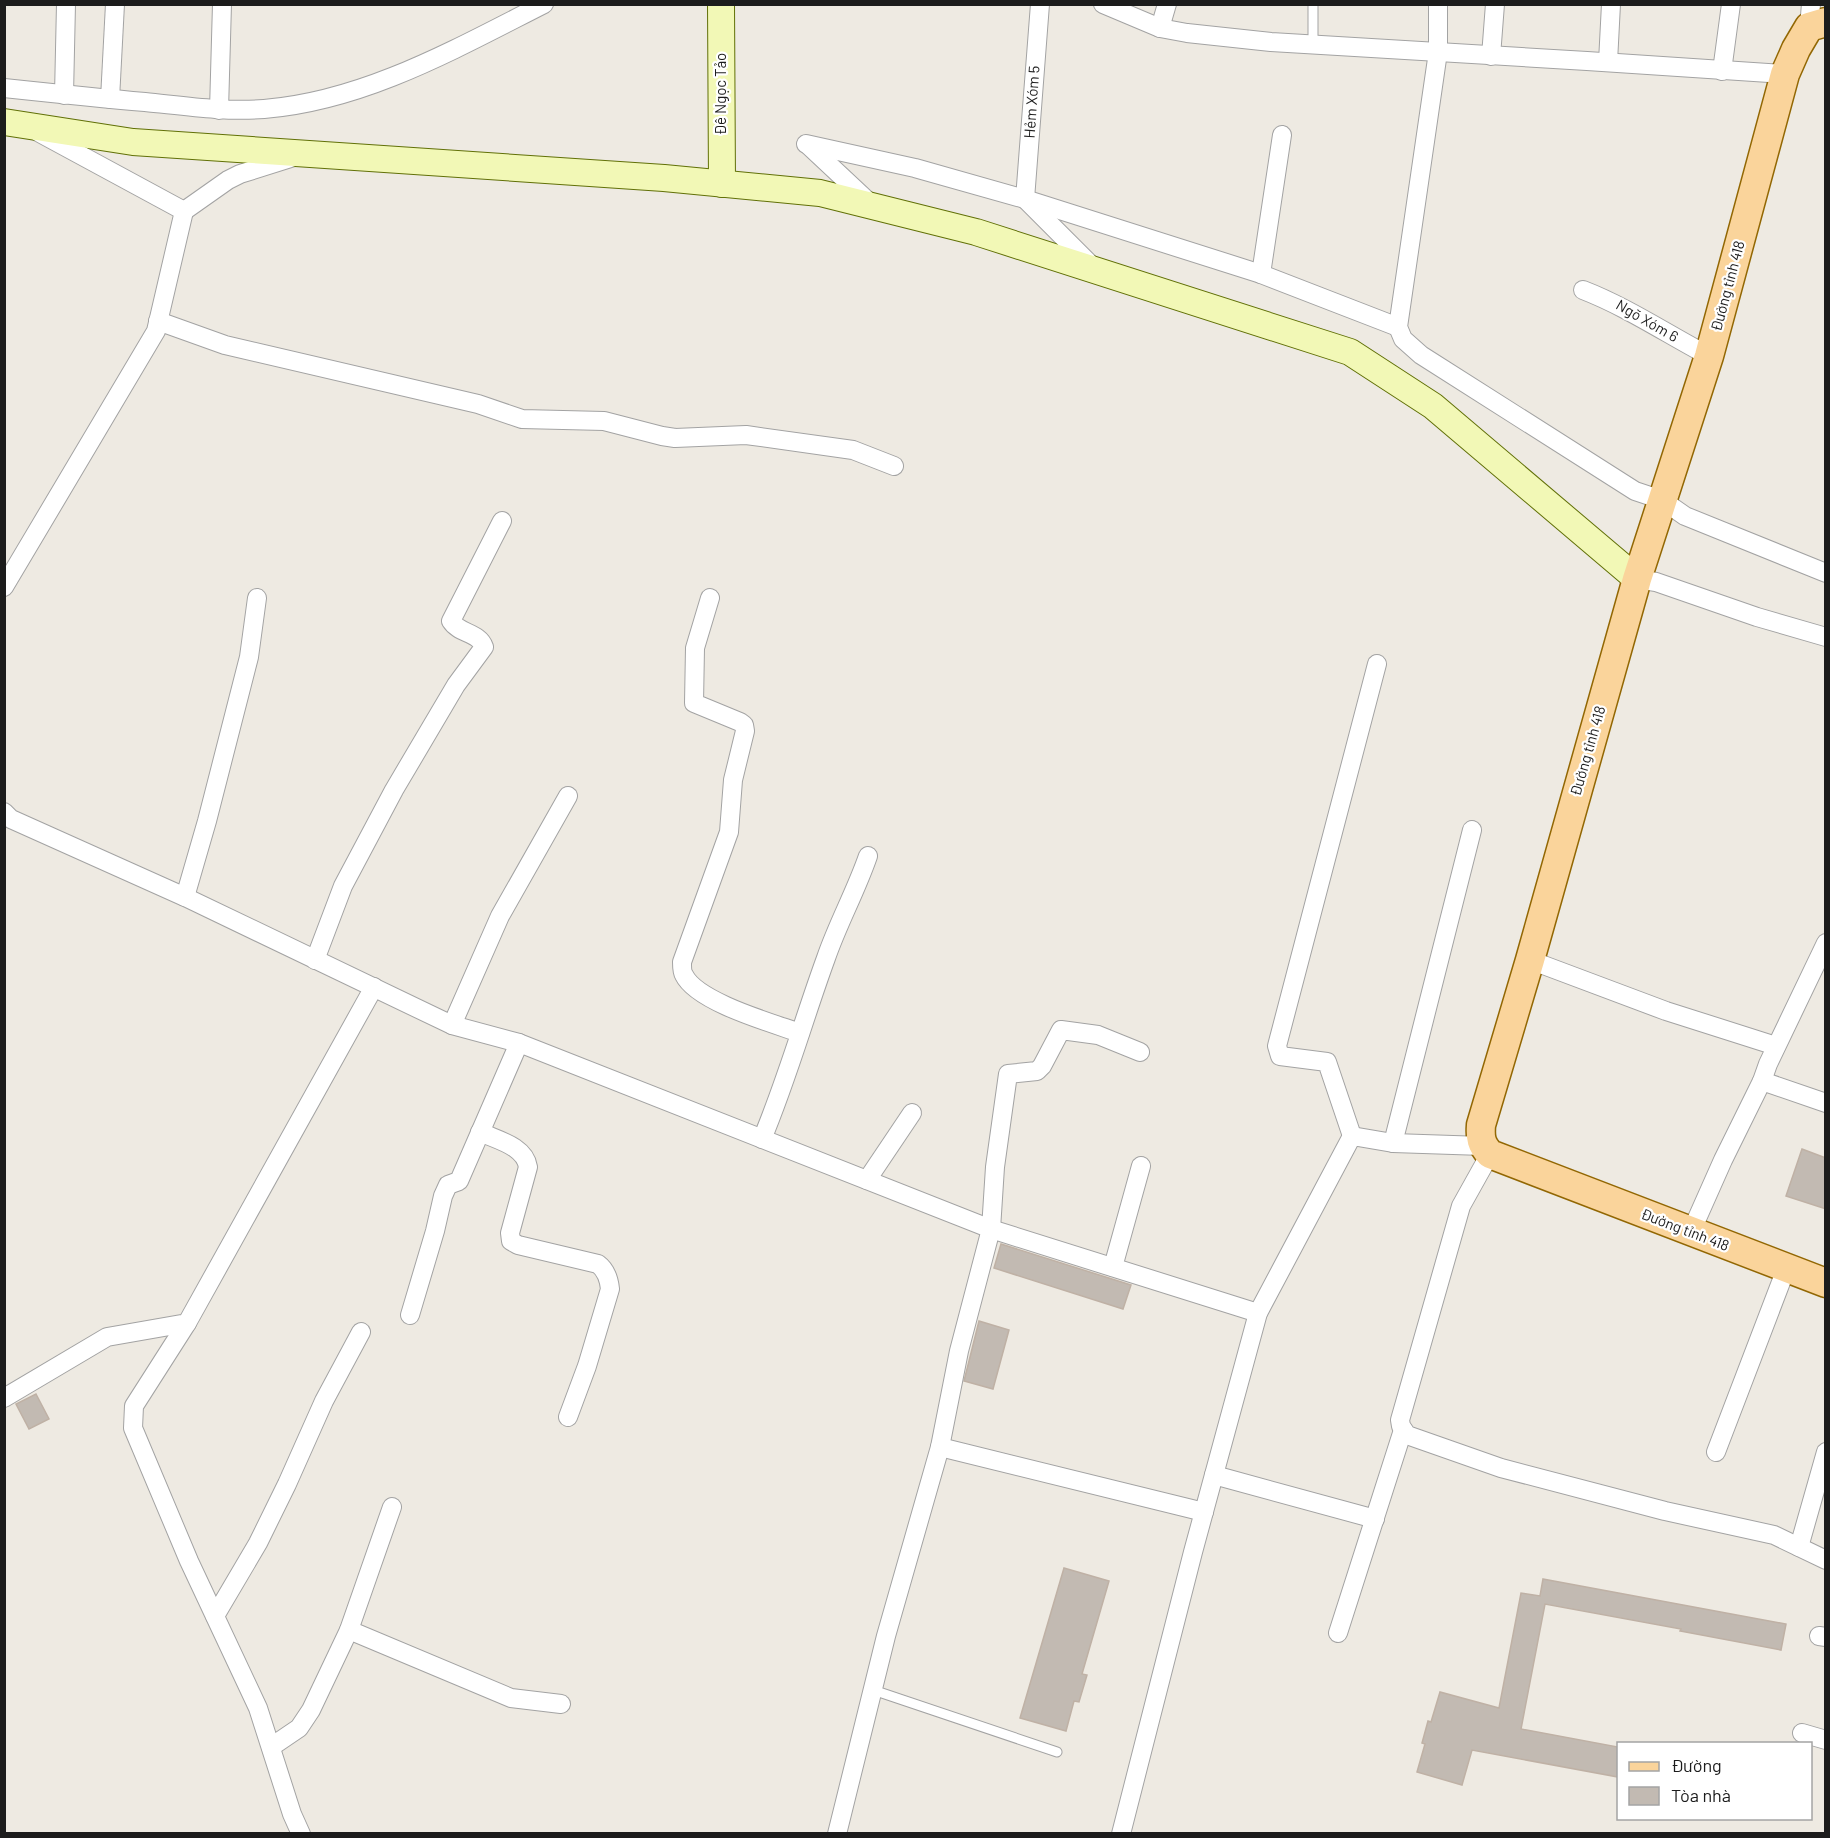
<svg xmlns="http://www.w3.org/2000/svg" width="1830" height="1838" font-family="Barlow,sans-serif">
	<style>
		.building { fill: #c2bab2; stroke: #bfb1a5; stroke-width: 1.5 }
		.lines { fill: none; stroke-linecap: round; stroke-linejoin: round }
		.service-casing { stroke: #a3a3a3; stroke-width: 11 }
		.minor-casing { stroke: #a3a3a3; stroke-width: 20 }
		.secondary-casing { stroke: #617007; stroke-width: 28 }
		.primary-casing { stroke: #926703; stroke-width: 31 }
		.service { stroke: #fff; stroke-width: 9 }
		.minor { stroke: #fff; stroke-width: 18 }
		.secondary { stroke: #f2f8b6; stroke-width: 26 }
		.primary { stroke: #fad49b; stroke-width: 28 }
		.labels { text-anchor: middle; stroke-width: 4.5; stroke-linejoin: round; paint-order: stroke }
		.street-label { font-size: 15px; fill: #1c1c1c; stroke: #fff }
	</style>
	<rect width="100%" height="100%" fill="#eeeae2"/>
	<!-- building -->
	<g class="building">
		<path d="M 1802,1149 L 1826,1158 L 1826,1209 L 1786,1196 Z"/>
		<path d="M 1001,1244 L 1131,1285 L 1123,1309 L 994,1268 Z"/>
		<path d="M 979,1321 L 1009,1330 L 993,1389 L 964,1381 Z"/>
		<path d="M 36,1394 L 49,1419 L 29,1429 L 16,1404 Z"/>
		<path d="M 1064,1568 L 1109,1581 L 1082,1674 L 1087,1675 L 1079,1702 L 1074,1701 L 1066,1731 L 1020,1718 Z"/>
		<path d="M 1543,1579 L 1786,1624 L 1781,1650 L 1680,1631 L 1681,1629 L 1545,1604 L 1521,1729 L 1618,1747 L 1618,1777 L 1472,1750 L 1462,1785 L 1417,1772 L 1425,1744 L 1422,1743 L 1428,1721 L 1431,1722 L 1440,1692 L 1499,1708 L 1521,1593 L 1540,1596 Z"/>
	</g>
	<g class="lines">
		<defs>
			<g id="service">
				<path d="M 1313,4 L 1313,45"/>
				<path d="M 873,1690 L 1057,1752"/>
			</g>
			<g id="minor">
				<path d="M 1040,4 L 1025,199 L 1094,268"/>
				<path d="M 1103,4 L 1160,28 L 1187,33 L 1271,42 L 1587,61 L 1785,74"/>
				<path d="M 1438,4 L 1438,52 L 1398,327 L 1403,339 L 1421,355 L 1635,491 L 1662,500 L 1685,516 L 1826,573"/>
				<path d="M 1809,27 L 1811,4"/>
				<path d="M 1160,28 L 1167,4"/>
				<path d="M 1491,56 L 1495,4"/>
				<path d="M 1608,62 L 1611,4"/>
				<path d="M 1722,71 L 1731,4"/>
				<path d="M 4,88 C 51,93 98,98 145,102 C 185,106 224,112 264,109 C 364,101 455,49 544,4"/>
				<path d="M 64,95 L 66,4"/>
				<path d="M 110,99 L 115,4"/>
				<path d="M 219,110 L 222,4"/>
				<path d="M 806,144 L 915,168 L 1025,199 L 1261,274 L 1398,327"/>
				<path d="M 808,145 L 871,204"/>
				<path d="M 184,211 L 228,180 L 240,174 L 294,157"/>
				<path d="M 1261,274 L 1282,135"/>
				<path d="M 1583,290 C 1627,307 1667,334 1709,356"/>
				<path d="M 158,321 L 225,345 L 478,404 L 522,419 L 604,421 L 662,436 L 675,438 L 746,435 L 853,450 L 894,466"/>
				<path d="M 1637,579 L 1656,582 L 1757,617 L 1826,637"/>
				<path d="M 4,587 L 156,331 L 184,211 L 38,132"/>
				<path d="M 710,598 L 695,648 L 694,703 L 740,722 L 744,725 L 745,731 L 733,780 L 729,832 L 682,962 C 682,966 682,972 684,975 C 697,1002 772,1023 800,1033"/>
				<path d="M 4,812 L 11,819 L 185,897 L 452,1025 L 519,1043 L 991,1229 L 1258,1313"/>
				<path d="M 185,897 L 207,821 L 249,657 L 257,598"/>
				<path d="M 315,960 L 343,886 L 394,790 L 456,685 L 484,647 C 479,632 459,634 451,621 L 502,521"/>
				<path d="M 1530,960 L 1666,1011 L 1776,1046"/>
				<path d="M 452,1025 L 500,916 L 568,796"/>
				<path d="M 1762,1081 L 1826,1103"/>
				<path d="M 480,1132 C 497,1140 525,1146 528,1167 L 510,1233 L 511,1241 L 518,1245 L 598,1264 C 606,1270 609,1279 610,1289 L 587,1366 L 568,1417"/>
				<path d="M 1352,1136 L 1327,1062 L 1280,1056 L 1277,1046 L 1377,664"/>
				<path d="M 762,1139 C 787,1080 804,1018 826,958 C 838,923 856,891 868,856"/>
				<path d="M 1393,1143 L 1472,830"/>
				<path d="M 1490,1154 L 1461,1206 L 1400,1420 L 1401,1426 L 1407,1435 L 1501,1468 L 1665,1511 L 1774,1535 L 1826,1560"/>
				<path d="M 867,1180 L 912,1113"/>
				<path d="M 1691,1232 L 1723,1160 L 1762,1081 L 1768,1064 L 1826,943"/>
				<path d="M 1113,1267 L 1141,1166"/>
				<path d="M 410,1315 L 435,1231 L 443,1196 L 448,1185 L 459,1181 L 519,1043"/>
				<path d="M 187,1323 L 134,1406 L 133,1428 L 189,1561 L 258,1708 L 292,1814 L 301,1834"/>
				<path d="M 4,1398 L 107,1337 L 187,1323 L 374,987"/>
				<path d="M 940,1447 L 1204,1512"/>
				<path d="M 1716,1452 L 1786,1269"/>
				<path d="M 1214,1475 L 1375,1519"/>
				<path d="M 1799,1547 L 1826,1452"/>
				<path d="M 215,1616 L 258,1543 L 287,1484 L 324,1401 L 361,1332"/>
				<path d="M 349,1630 L 511,1698 L 561,1704"/>
				<path d="M 1338,1633 L 1403,1430"/>
				<path d="M 1819,1636 L 1826,1637"/>
				<path d="M 1802,1733 L 1826,1740"/>
				<path d="M 271,1747 L 299,1728 L 311,1710 L 349,1630 L 392,1507"/>
				<path d="M 837,1834 L 886,1636 L 940,1447 L 959,1351 L 991,1229 L 995,1167 L 1008,1074 L 1037,1071 L 1042,1066 L 1061,1030 L 1098,1035 L 1140,1052"/>
				<path d="M 1121,1834 L 1193,1552 L 1258,1313 L 1352,1136 L 1393,1143 L 1483,1146"/>
			</g>
			<g id="secondary">
				<path d="M 721,4 L 722,184"/>
				<path d="M 4,122 L 133,142 L 664,178 L 820,193 L 976,232 L 1350,352 L 1433,406 L 1637,579"/>
			</g>
			<path id="primary" d="M 1826,22 L 1809,27 L 1796,49 L 1785,74 L 1709,356 L 1637,579 L 1530,960 L 1481,1125 C 1480,1138 1481,1144 1490,1154 L 1826,1283"/>
		</defs>
		<!-- service casing -->
		<use href="#service" class="service-casing"/>
		<!-- minor casing -->
		<use href="#minor" class="minor-casing"/>
		<!-- secondary casing -->
		<use href="#secondary" class="secondary-casing"/>
		<!-- primary casing -->
		<use href="#primary" class="primary-casing"/>
		<!-- service -->
		<use href="#service" class="service"/>
		<!-- minor -->
		<use href="#minor" class="minor"/>
		<!-- secondary -->
		<use href="#secondary" class="secondary"/>
		<!-- primary -->
		<use href="#primary" class="primary"/>
	</g>
	<g class="labels">
		<!-- street labels -->
		<g class="street-label">
			<text transform="translate(721 94) rotate(-90)" y="5">Đê Ngọc Tảo</text>
			<text transform="translate(1032 102) rotate(-86)" y="5">Hẻm Xóm 5</text>
			<text transform="translate(1728 286) rotate(-75)" y="5">Đường tỉnh 418</text>
			<text transform="translate(1647 321) rotate(30)" y="5">Ngõ Xóm 6</text>
			<text transform="translate(1588 751) rotate(-74)" y="5">Đường tỉnh 418</text>
			<text transform="translate(1685 1230) rotate(21)" y="5">Đường tỉnh 418</text>
		</g>
	</g>
	<!-- border -->
	<rect width="1830" height="1838" fill="none" stroke="#1c1c1c" stroke-width="12"/>
	<!-- legend -->
	<rect x="1617" y="1742" width="195" height="78" fill="#ffffff" stroke="#a4a4a4" stroke-width="1.5"/>
	<rect x="1629" y="1762" width="30" height="9" fill="#fad49b" stroke="#a4a4a4" stroke-width="1.5"/>
	<text x="1671" y="1772" font-size="18" fill="#1c1c1c">Đường</text>
	<rect x="1629" y="1787" width="30" height="18" fill="#c2bab2" stroke="#a4a4a4" stroke-width="1.5"/>
	<text x="1671" y="1802" font-size="18" fill="#1c1c1c">Tòa nhà</text>
</svg>
